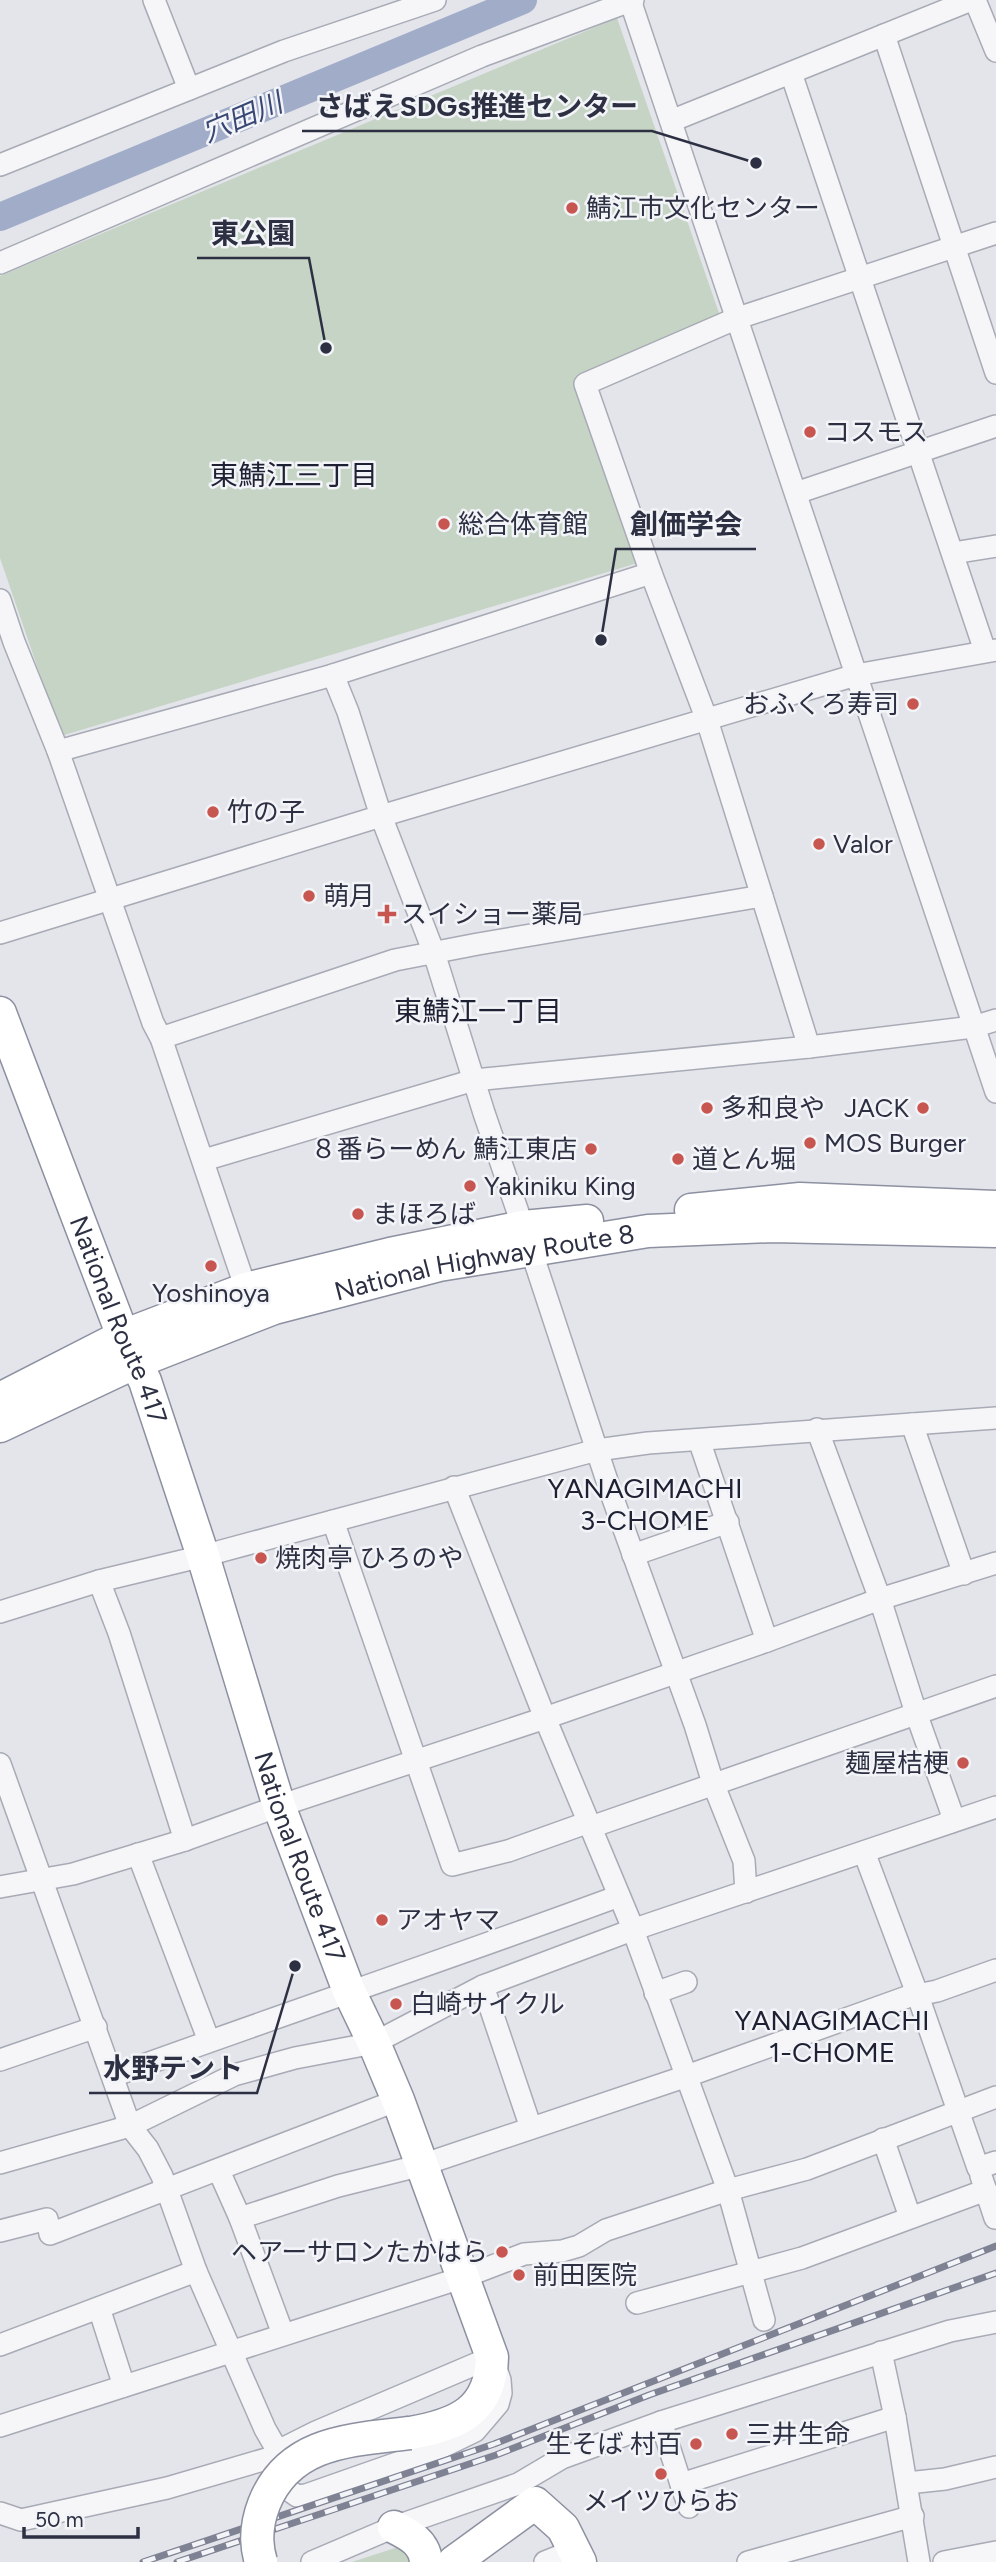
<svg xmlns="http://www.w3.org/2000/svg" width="996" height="2562" font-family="Figtree,'Noto Sans JP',sans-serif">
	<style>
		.green { fill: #c6d4c5 }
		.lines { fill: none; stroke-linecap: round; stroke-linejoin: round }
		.river { stroke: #a1acc8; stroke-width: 28 }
		.minor-casing { stroke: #a8abb5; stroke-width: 24 }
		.highway-casing { stroke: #8c90a0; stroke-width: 35 }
		.minor { stroke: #f6f6f9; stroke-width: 21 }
		.highway { stroke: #fff; stroke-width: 32 }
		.rail-casing { stroke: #7e8293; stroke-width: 7 }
		.rail { stroke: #f3f4f8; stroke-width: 4.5; stroke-dasharray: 13; stroke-linecap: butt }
		.highway-bridge-casing { stroke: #8c90a0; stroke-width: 35; stroke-linecap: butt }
		.highway-bridge { stroke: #fff; stroke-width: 32 }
		.poi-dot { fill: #c75651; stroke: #f3f4f8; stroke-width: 2.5 }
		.labels { text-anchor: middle; stroke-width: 5; stroke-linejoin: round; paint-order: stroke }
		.poi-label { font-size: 26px; fill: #2c3042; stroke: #f3f4f8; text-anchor: start }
		.street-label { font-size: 26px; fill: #2c3042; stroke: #f3f4f8 }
		.water-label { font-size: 28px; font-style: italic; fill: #384774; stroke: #f3f4f8 }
		.neighbourhood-label { font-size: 28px; fill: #1e2133; stroke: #f3f4f8 }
		.leader { fill: none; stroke: #2c3042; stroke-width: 2.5 }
		.callout-dot { fill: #2c3042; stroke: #f3f4f8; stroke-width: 2.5 }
		.callout-label { font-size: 28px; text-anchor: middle; font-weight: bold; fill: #2c3042; stroke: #f3f4f8; stroke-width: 5; stroke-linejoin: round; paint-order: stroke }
	</style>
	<rect width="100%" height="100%" fill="#e3e5eb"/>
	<!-- green -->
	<g class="green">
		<path d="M 617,18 L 720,316 L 582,379 L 641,562 L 61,736 L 0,558 L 0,276 Z"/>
		<path d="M 398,2547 L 405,2550 L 414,2562 L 352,2562 Z"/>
	</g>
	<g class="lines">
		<!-- river -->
		<path class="river" d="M 0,217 L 523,0"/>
		<defs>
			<g id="minor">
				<path d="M 154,0 L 189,89"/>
				<path d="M 630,0 L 996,1092"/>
				<path d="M 975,0 L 996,51"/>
				<path d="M 884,35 L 996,373"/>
				<path d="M 791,73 L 985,651"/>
				<path d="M 671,121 L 971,0"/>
				<path d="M 0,165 L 284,51 L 435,0"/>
				<path d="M 0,263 L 482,56 L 633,0"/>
				<path d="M 796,493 L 996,426"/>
				<path d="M 953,553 L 996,546"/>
				<path d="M 0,600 L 14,642 L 58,751 L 153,1023 L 161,1038 L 246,1289"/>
				<path d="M 333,675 L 348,712 L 381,816 L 434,953 L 484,1113 L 523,1227"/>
				<path d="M 58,751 L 333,675 L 651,573"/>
				<path d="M 0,933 L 381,816 L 856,675 L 996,650"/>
				<path d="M 161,1038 L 395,960 L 478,944 L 762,896"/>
				<path d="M 809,1047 L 707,720 L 651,573 L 585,384 L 735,319 L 996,233"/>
				<path d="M 204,1160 L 474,1080 L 809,1047 L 973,1027 L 996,1020"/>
				<path d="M 531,1250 L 612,1496 L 695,1725 L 713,1783 L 744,1861 L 746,1892"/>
				<path d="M 912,1424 L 964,1574"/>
				<path d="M 817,1429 L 880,1599 L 916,1713 L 951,1811 L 951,1822"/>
				<path d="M 699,1440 L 767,1641"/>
				<path d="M 454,1487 L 545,1718 L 629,1919 L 728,2190 L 764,2320"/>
				<path d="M 333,1521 L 452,1865 L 508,1851 L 589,1822"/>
				<path d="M 633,1555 L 728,1522"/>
				<path d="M 99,1581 L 119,1633 L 185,1840"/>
				<path d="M 0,1612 L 99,1581 L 203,1556 L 597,1450 L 648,1443 L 996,1418"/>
				<path d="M 0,1764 L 130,2126 L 148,2149 L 162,2176 L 196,2271 L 265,2429 L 280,2455"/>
				<path d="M 591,1827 L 996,1686"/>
				<path d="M 864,1852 L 918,1996 L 978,2168 L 996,2162"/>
				<path d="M 138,1854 L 209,2041"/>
				<path d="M 0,1887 L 73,1874 L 185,1840 L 279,1806 L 545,1718 L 767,1641 L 880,1599 L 996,1563"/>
				<path d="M 483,1986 L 531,2128"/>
				<path d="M 655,1993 L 686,1982"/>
				<path d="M 0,2060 L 96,2027"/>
				<path d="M 113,2076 C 281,2015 451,1958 619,1896"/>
				<path d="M 883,2139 L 910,2217"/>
				<path d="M 0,2163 L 130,2126 L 234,2075 L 295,2058 L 374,2043 L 483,1986 L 632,1930 L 996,1807"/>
				<path d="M 219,2171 L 240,2218 L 283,2334"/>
				<path d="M 981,2176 L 995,2218"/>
				<path d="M 240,2218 L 338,2186 L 422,2165 L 687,2076 L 907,1997 L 937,1991 L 996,1970"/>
				<path d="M 0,2231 L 47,2219 L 50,2234 L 398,2100"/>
				<path d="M 637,2303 L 802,2258 L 986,2190"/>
				<path d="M 99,2308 L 124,2386"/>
				<path d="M 0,2345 L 196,2271"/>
				<path d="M 881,2352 L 895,2417 L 919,2562"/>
				<path d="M 492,2357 L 500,2380 L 501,2393 L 498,2404 L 475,2431 L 440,2448 L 306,2495 L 297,2496 L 283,2486 L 277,2467 L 280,2455 L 286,2447 L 316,2432 Z"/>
				<path d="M 661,2422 L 681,2484 L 895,2417"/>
				<path d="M 0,2426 L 464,2277 L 524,2254 L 562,2251 L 579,2246 L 606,2230 L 728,2190 L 807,2169 L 996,2097"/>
				<path d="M 907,2483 L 945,2479 L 996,2467"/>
				<path d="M 681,2484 L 689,2507"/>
				<path d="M 0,2513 L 21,2520 L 167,2488 L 280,2455"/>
				<path d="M 312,2562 L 394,2527 L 518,2484 L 562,2458 L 661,2422 L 950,2331 L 996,2322"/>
				<path d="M 545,2562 L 575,2550"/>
				<path d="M 748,2562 L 913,2516"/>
				<path d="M 944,2562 L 996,2552"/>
			</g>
			<g id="highway">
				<path id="s1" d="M 0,1013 L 123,1336 L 145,1381 L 203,1556 L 279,1806 L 349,1991 L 374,2043 L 398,2100 L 492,2357 C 491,2411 457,2425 410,2433"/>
				<path d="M 691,1210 L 800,1199 L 996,1207"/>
				<path d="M 0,1399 L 123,1336 L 246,1289 L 390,1254 L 523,1227 L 587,1221"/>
				<path id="s2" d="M 0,1426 L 136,1362 L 274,1308 L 439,1265 L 648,1231 L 773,1226 L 996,1231"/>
				<path d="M 394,2527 C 410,2535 425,2543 426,2562"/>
				<path d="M 454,2562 L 535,2503 L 563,2528 L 580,2562"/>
			</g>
		</defs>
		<!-- minor casing -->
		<use href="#minor" class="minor-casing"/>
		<!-- highway casing -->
		<use href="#highway" class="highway-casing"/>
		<!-- minor -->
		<use href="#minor" class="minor"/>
		<!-- highway -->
		<use href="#highway" class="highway"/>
		<defs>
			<g id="rail">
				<path d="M 143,2562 L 494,2444 L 996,2246"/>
				<path d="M 177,2562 L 496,2455 L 649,2395 L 996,2273"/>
			</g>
		</defs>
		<!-- rail casing -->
		<use href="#rail" class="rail-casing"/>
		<!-- rail -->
		<use href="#rail" class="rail"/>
		<defs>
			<path id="highway-bridge" d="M 261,2562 C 255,2543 257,2522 264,2504 C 289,2441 351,2440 410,2433"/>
		</defs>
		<!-- highway-bridge casing -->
		<use href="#highway-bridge" class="highway-bridge-casing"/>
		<!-- highway-bridge -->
		<use href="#highway-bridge" class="highway-bridge"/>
	</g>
	<!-- markers -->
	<g class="poi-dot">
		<circle cx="572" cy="208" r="7"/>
		<circle cx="810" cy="432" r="7"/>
		<circle cx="444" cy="524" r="7"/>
		<circle cx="913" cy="704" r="7"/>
		<circle cx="213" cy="812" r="7"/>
		<circle cx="819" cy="844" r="7"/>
		<circle cx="309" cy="896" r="7"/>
		<path d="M383.5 903.5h7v7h7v7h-7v7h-7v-7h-7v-7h7z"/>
		<circle cx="707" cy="1108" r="7"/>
		<circle cx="923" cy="1108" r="7"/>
		<circle cx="810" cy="1143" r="7"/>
		<circle cx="591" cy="1149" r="7"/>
		<circle cx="678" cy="1159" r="7"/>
		<circle cx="470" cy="1186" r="7"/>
		<circle cx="358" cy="1214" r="7"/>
		<circle cx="211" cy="1266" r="7"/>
		<circle cx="261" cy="1558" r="7"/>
		<circle cx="963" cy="1763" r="7"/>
		<circle cx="382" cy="1920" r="7"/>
		<circle cx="396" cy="2004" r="7"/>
		<circle cx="502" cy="2252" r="7"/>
		<circle cx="519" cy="2275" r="7"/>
		<circle cx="732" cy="2434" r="7"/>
		<circle cx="696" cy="2444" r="7"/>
		<circle cx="661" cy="2474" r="7"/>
	</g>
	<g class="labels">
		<!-- poi labels -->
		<g class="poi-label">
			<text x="586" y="217">鯖江市文化センター</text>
			<text x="824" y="441">コスモス</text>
			<text x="458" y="533">総合体育館</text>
			<text x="899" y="713" text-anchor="end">おふくろ寿司</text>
			<text x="227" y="821">竹の子</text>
			<text x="833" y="853">Valor</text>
			<text x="323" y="905">萌月</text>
			<text x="401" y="923">スイショー薬局</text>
			<text x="721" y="1117">多和良や</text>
			<text x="909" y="1117" text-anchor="end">JACK</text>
			<text x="824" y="1152">MOS Burger</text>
			<text x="577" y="1158" text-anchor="end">８番らーめん 鯖江東店</text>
			<text x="692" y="1168">道とん堀</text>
			<text x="484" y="1195">Yakiniku King</text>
			<text x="372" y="1223">まほろば</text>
			<text x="211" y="1302" text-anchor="middle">Yoshinoya</text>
			<text x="275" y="1567">焼肉亭 ひろのや</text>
			<text x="949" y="1772" text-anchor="end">麺屋桔梗</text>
			<text x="396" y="1929">アオヤマ</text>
			<text x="410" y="2013">白崎サイクル</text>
			<text x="488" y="2261" text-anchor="end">ヘアーサロンたかはら</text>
			<text x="533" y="2284">前田医院</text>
			<text x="746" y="2443">三井生命</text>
			<text x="682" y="2453" text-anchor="end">生そば 村百</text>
			<text x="661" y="2510" text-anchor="middle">メイツひらお</text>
		</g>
		<!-- street labels -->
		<g class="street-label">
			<text dy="9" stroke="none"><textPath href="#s2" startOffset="514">National Highway Route 8</textPath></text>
			<text dy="9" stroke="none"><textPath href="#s1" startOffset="329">National Route 417</textPath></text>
			<text dy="9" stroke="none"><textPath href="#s1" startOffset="896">National Route 417</textPath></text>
		</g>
		<!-- water labels -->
		<g class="water-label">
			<text transform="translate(242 117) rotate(-23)" y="10">穴田川</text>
		</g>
		<!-- neighbourhood labels -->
		<g class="neighbourhood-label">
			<text x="294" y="485">東鯖江三丁目</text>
			<text x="478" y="1021">東鯖江一丁目</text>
			<text x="645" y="1498">YANAGIMACHI<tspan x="645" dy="32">3-CHOME</tspan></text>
			<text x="832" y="2030">YANAGIMACHI<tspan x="832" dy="32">1-CHOME</tspan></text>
		</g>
	</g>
	<!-- callouts -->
	<path class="leader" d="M756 163L652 131H302M326 348L309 258H197M601 640L616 549H756M295 1966L257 2093H89"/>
	<g class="callout-dot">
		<circle cx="756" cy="163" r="7"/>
		<circle cx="326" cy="348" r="7"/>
		<circle cx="601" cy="640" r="7"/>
		<circle cx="295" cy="1966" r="7"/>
	</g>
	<g class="callout-label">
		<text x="477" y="116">さばえSDGs推進センター</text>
		<text x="253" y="243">東公園</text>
		<text x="686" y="534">創価学会</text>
		<text x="173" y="2078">水野テント</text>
	</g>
	<!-- scale -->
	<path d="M24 2527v10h114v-10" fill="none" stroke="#2c3042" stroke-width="3.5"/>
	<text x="35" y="2527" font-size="21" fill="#2c3042" stroke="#f3f4f8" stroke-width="5" paint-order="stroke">50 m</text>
</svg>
